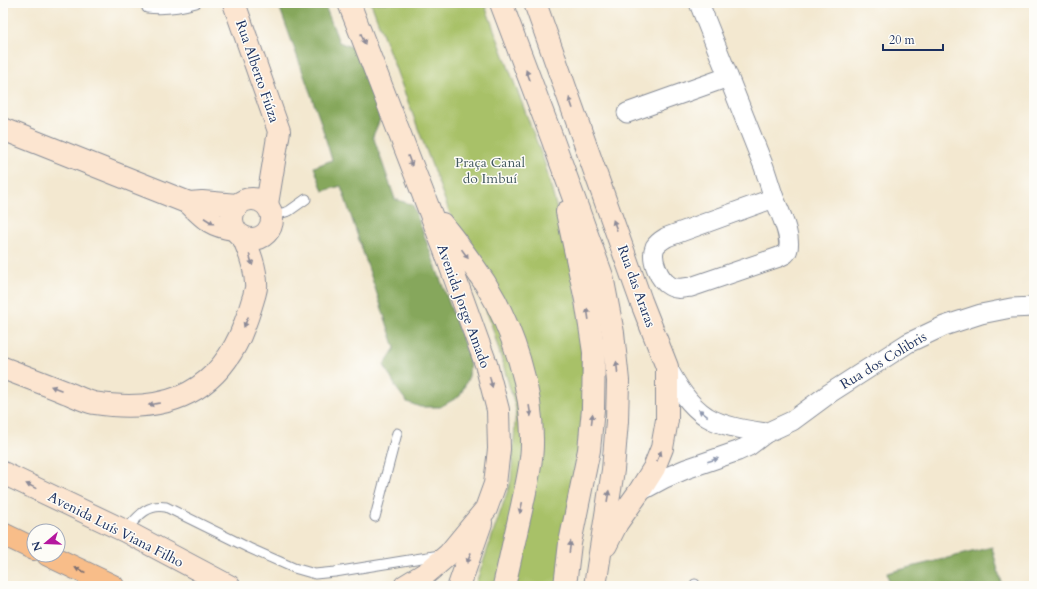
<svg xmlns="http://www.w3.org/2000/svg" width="1037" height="589" font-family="Cardo,serif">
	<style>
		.green { fill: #a8c167; stroke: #627862 }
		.forest { fill: #86a75c; stroke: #506b5d }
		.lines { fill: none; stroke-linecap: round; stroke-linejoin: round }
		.lane-casing { stroke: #878c97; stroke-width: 11 }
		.street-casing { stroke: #878c97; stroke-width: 21 }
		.secondary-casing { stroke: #878c97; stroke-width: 24 }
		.highway-casing { stroke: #878c97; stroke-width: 24 }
		.lane { stroke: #fff; stroke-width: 9 }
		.street { stroke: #fff; stroke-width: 19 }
		.secondary { stroke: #fce5d0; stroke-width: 22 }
		.highway { stroke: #f8bd89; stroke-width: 22 }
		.oneway { fill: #8c8a97 }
		.oneway2 { fill: #8d97ae }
		.oneway3 { fill: #7e6f71 }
		.labels { text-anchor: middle; stroke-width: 3; stroke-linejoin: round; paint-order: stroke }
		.street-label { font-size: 14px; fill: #1b2f5e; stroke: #fdfcf7 }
		.park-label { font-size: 14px; fill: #455b61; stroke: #fdfcf7 }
	</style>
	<rect width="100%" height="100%" fill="#fdfcf7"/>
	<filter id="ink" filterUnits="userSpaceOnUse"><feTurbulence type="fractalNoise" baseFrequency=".025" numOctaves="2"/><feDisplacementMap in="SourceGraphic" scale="8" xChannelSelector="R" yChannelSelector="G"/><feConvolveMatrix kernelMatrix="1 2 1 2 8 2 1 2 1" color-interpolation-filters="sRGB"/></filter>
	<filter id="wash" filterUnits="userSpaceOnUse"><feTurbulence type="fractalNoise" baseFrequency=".012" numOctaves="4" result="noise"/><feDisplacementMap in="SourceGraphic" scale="16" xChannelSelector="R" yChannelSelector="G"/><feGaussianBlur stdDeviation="0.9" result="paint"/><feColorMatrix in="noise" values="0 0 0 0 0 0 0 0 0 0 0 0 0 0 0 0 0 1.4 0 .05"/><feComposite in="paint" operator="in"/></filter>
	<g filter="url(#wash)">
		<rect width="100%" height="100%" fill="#f3e8d0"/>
		<!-- green -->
		<path class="green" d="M 371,3 L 484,3 L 544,161 L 572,266 L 579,310 L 585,395 L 582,448 L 558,586 L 475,586 L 511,481 L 516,409 L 491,323 Z"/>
		<!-- forest -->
		<g class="forest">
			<path d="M 278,3 L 324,3 L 339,42 L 356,49 L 381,117 L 373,136 L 395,199 L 413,205 L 470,360 L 469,376 L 460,396 L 440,407 L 420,407 L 407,402 L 397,389 L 384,365 L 395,348 L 341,186 L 323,191 L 314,167 L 332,160 L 320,120 Z"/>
			<path d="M 992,547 L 1002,586 L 890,586 L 887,573 Z"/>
		</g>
	</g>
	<g filter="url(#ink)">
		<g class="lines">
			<defs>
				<g id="lane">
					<path d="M 147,8 C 165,10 179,8 196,3"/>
					<path d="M 272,216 L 289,211 L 306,199"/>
					<path d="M 375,517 L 397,433"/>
					<path d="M 125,531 C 136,519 146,503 166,507 L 249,548 L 294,568 L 315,574 L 335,572 L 440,555"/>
					<path d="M 695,584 L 695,586"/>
				</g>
				<g id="street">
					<path d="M 699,3 L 764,167 L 774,198"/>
					<path d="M 627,113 L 728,77"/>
					<path d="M 774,198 C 779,210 796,244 785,254 C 783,255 781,256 779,257 L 691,287 C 684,288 677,290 670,286 C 659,280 650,259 655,247 C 658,242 662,240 667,237 Z"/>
					<path d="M 667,367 C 677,385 688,405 707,417 C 724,427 747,430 766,433"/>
					<path d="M 639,492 L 665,478 L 686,469 L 738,451 L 749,446 L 766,433 L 792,421 L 830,393 L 908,343 L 944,326 L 981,314 L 1011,308 L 1034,307"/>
				</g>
				<g id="secondary">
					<path d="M 234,3 L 279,131 L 267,204"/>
					<path d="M 349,3 L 444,248 L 486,364 L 498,410 L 499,449 L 495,484 L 486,509 L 449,554 L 428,572 L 405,586"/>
					<path d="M 501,3 L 552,138 L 602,276 L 613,333 L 618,381 L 617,421 L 613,470 L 595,586"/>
					<path d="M 535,3 L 641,301 L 667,367 L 667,420 L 662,448 L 654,468 L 639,492 L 617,523 L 606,545"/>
					<path d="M 3,129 L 189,203 C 205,219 211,226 234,229"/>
					<circle cx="252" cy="219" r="20"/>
					<path d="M 189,203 L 202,202 L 237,205"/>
					<path d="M 442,224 C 457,243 472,263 485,283 C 513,328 533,390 532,444 C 532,465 526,486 522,506 C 516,533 510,559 504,586"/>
					<path d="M 3,368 C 24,376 45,384 65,392 C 74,395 84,401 94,403 C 158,413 211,399 240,336 C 246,322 250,310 254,296 C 255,292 257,287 256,284 C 256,268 249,251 243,237"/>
					<path d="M 3,473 L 125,531 L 229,586"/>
					<path d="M 459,586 L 481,523"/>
					<path d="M 565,586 L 570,543 L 589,450 L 593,409 L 594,352 L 586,300 L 567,212"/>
				</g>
				<g id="highway">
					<path d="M 3,534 L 34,549"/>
					<path d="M 48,555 L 113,586"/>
				</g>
			</defs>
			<!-- lane casing -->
			<use href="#lane" class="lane-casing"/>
			<!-- street casing -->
			<use href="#street" class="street-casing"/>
			<!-- secondary casing -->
			<use href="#secondary" class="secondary-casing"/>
			<!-- highway casing -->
			<use href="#highway" class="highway-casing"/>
			<!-- lane -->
			<use href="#lane" class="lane"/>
			<!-- street -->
			<use href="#street" class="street"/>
			<!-- secondary -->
			<use href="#secondary" class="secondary"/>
			<!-- highway -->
			<use href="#highway" class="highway"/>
		</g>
		<!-- one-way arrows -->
		<defs><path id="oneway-solid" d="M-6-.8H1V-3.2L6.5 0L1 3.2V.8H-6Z"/></defs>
		<g class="oneway">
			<use href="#oneway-solid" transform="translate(363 39) rotate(69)"/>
			<use href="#oneway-solid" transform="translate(528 75) rotate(-111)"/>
			<use href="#oneway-solid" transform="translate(571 103) rotate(-109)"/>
			<use href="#oneway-solid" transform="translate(410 161) rotate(69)"/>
			<use href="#oneway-solid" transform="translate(209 221) rotate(33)"/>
			<use href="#oneway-solid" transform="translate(615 225) rotate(-110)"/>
			<use href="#oneway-solid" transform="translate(465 254) rotate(55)"/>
			<use href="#oneway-solid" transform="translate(251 260) rotate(74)"/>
			<use href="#oneway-solid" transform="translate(588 314) rotate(-98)"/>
			<use href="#oneway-solid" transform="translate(246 322) rotate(113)"/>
			<use href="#oneway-solid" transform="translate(617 367) rotate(-96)"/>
			<use href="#oneway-solid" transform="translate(491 382) rotate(76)"/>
			<use href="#oneway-solid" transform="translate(56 388) rotate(-159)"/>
			<use href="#oneway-solid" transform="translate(154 404) rotate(170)"/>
			<use href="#oneway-solid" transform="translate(530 411) rotate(81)"/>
			<use href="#oneway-solid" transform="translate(592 419) rotate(-84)"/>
			<use href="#oneway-solid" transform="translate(659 456) rotate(-67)"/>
			<use href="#oneway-solid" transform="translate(31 486) rotate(-154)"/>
			<use href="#oneway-solid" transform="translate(608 496) rotate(-81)"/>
			<use href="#oneway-solid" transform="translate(521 508) rotate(103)"/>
			<use href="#oneway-solid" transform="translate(570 547) rotate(-83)"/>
			<use href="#oneway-solid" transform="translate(469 558) rotate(110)"/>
		</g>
		<g class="oneway2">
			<use href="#oneway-solid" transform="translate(703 413) rotate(-142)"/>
			<use href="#oneway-solid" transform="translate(713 460) rotate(-18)"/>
		</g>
		<use class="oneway3" href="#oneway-solid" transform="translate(80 570) rotate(-155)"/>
	</g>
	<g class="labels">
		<!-- street labels -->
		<g class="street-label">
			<text transform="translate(258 71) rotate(71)" y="5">Rua Alberto Fiúza</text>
			<text transform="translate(637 286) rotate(70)" y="5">Rua das Araras</text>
			<text transform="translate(464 306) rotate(70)" y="5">Avenida Jorge Amado</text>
			<text transform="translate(883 360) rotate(-31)" y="5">Rua dos Colibris</text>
			<text transform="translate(116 529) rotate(27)" y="5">Avenida Luís Viana Filho</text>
		</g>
		<!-- park labels -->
		<g class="park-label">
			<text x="490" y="167">Praça Canal<tspan x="490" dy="16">do Imbuí</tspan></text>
		</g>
	</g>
	<!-- margin -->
	<rect width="1037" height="589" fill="none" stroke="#fdfcf7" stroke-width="16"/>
	<!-- north arrow -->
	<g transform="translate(46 543) rotate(251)"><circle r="19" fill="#fdfcf7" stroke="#a3aaba"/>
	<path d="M0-3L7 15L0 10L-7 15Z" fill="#b5179e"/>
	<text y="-6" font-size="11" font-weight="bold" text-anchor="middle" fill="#1b2f5e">N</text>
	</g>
	<!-- scale -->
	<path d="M883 44v6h60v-6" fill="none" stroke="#1b2f5e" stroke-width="2"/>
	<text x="889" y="44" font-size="12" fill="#1b2f5e" stroke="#fdfcf7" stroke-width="3" paint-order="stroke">20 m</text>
</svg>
